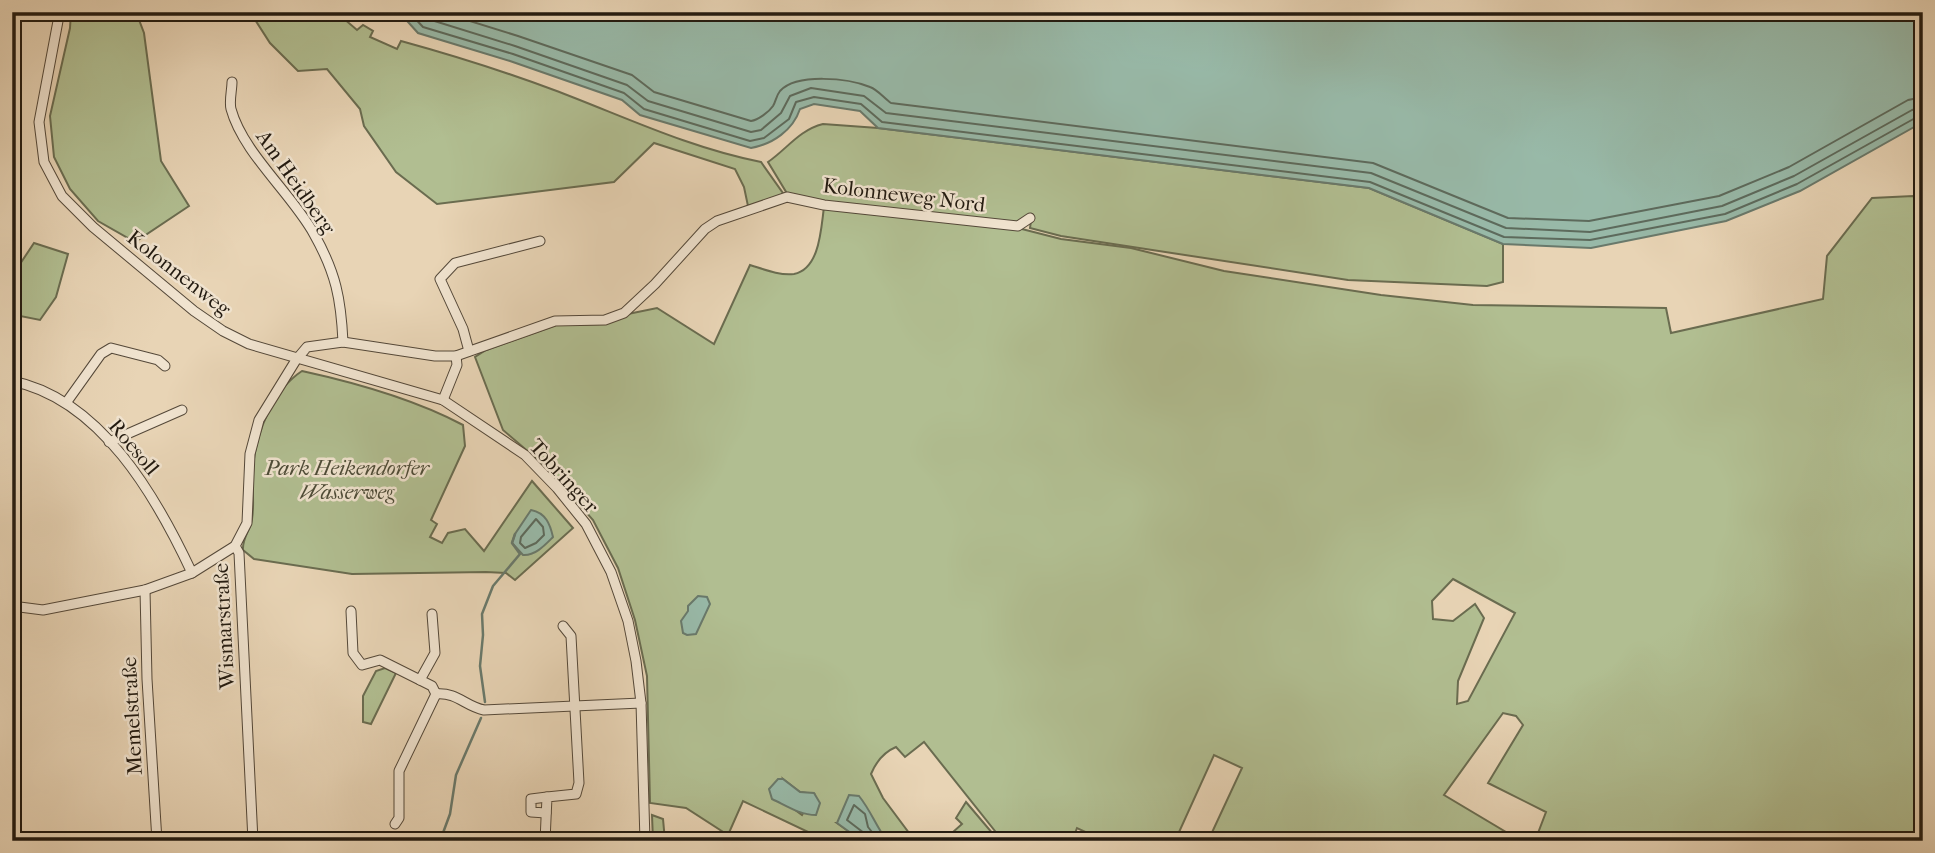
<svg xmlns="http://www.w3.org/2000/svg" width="1935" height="853" font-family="'IM FELL French Canon',serif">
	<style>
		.green { fill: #b1be91; stroke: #6a6c50; stroke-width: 2; fill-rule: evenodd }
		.water { fill: #98b9a8; stroke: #69796b; stroke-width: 2 }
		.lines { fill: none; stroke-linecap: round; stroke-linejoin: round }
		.shore { stroke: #5d6a5c; stroke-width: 2 }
		.stream { stroke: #69796b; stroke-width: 2.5 }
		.street-casing { stroke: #544839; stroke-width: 11 }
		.street { stroke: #f0e3cf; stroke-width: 9 }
		.labels { text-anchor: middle; stroke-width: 5; stroke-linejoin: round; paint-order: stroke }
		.street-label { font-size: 21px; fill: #221a10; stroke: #f0e3cf }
		.park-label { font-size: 21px; font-style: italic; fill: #4d4b37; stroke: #f0e3cf }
	</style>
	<rect width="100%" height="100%" fill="#e8d4b5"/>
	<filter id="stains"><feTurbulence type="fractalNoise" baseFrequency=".00286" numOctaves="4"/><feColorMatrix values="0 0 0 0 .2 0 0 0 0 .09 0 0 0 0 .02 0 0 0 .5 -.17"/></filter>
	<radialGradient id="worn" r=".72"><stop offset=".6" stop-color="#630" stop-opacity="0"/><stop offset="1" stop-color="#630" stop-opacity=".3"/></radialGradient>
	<!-- green -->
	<g class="green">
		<path d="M 71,12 L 136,12 L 144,33 L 161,161 L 189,206 L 135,242 L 98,221 L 70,189 L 54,157 L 50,116 L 70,28 Z"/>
		<path d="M 250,12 L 336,12 L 357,30 L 363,25 L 373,31 L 370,37 L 397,49 L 401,41 C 452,55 503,71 554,90 C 623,116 689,148 761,162 L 785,196 L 748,206 L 744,187 L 735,169 L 654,143 L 614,182 L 437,204 L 396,172 L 364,126 L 360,109 L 327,69 L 298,71 L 270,43 Z"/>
		<path d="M 823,124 L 878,128 L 1369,188 L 1503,244 L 1503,282 L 1487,286 L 1348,280 L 1061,236 L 1030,228 L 1031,221 L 1018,225 L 825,203 L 788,195 L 768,162 C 787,149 799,130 823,124 Z"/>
		<path d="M 1913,196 L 1923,210 L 1923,841 L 1535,841 L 1546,812 L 1488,783 L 1523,725 L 1516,716 L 1503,713 L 1444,795 L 1521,841 L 1208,841 L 1242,768 L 1214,755 L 1175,841 L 1105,841 L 1077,828 L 1072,841 L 1003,841 L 924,742 L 905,757 L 896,747 C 884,752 876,762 871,774 L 883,798 L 915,841 L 887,841 L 874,823 L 837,823 L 862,841 L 827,841 L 743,801 L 728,835 L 686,808 L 650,803 L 647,676 L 635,620 L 618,568 L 593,520 L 545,466 L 503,430 L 475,357 L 486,350 L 556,325 L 606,324 L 628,314 L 657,308 L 714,344 L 750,265 C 763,269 780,276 794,274 C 820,269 821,228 824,207 L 1018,228 L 1061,239 L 1131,248 L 1224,271 L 1381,295 L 1473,305 L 1666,308 L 1671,333 L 1823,299 L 1827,256 L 1872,198 ZM 1453,579 L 1515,613 L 1468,701 L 1457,704 L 1458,681 L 1484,618 L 1475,604 L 1453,621 L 1433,619 L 1432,601 ZM 783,779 L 800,792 L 814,794 L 802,815 L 791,807 Z"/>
		<path d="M 34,243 L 68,254 L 56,297 L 40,320 L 20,316 L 16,270 Z"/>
		<path d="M 302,371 C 357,383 414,399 463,425 L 465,446 L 431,520 L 437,524 L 430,537 L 442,543 L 448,533 L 465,529 L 484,551 L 532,481 L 573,528 L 515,580 L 506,573 L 486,572 L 352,574 L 254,559 L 243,550 C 242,538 250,531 252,519 C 255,501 251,483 253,465 C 257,431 273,390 302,371 Z"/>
		<path d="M 385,668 L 396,673 L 371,724 L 363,722 L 363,696 L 376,671 Z"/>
		<path d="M 966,802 L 999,841 L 943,841 L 962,824 L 956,818 Z"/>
		<path d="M 652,815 L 663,819 L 665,841 L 653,841 Z"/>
	</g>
	<!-- water -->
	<g class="water">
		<path d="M 399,12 L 1923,12 L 1923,122 L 1800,191 L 1726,221 L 1591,248 L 1503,244 L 1369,188 L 878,128 L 860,111 L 814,104 L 800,109 C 793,130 773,144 751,148 L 640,115 L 622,100 L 510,61 L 418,33 Z"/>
		<path d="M 531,510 C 546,513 550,524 553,537 C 545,545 535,556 523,555 L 512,543 L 515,534 Z"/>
		<path d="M 698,596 L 707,597 L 710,604 L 696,634 L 687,635 L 683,633 L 681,621 L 688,611 L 688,606 Z"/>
		<path d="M 778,779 L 783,779 L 800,792 L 814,793 L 820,803 L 816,815 C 800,815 787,806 772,799 L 769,789 Z"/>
		<path d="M 849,795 L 859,796 C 871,811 876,826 887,841 L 862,841 L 837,823 Z"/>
	</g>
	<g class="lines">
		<!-- shore -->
		<g class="shore">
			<path d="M 409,12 L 423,27 L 513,54 L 624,93 L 644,109 L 750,141 L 764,138 L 789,119 L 796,102 L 814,97 L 861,104 L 882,122 L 1370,182 L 1504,237 L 1590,240 L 1725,214 L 1797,184 L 1917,117 L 1923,116"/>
			<path d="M 421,12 L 428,19 L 515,46 L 627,85 L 648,101 L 751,132 L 761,130 L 781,113 L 790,96 L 811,88 L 864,96 L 886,113 L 1371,173 L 1506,228 L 1590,232 L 1722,206 L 1794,176 L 1912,110 L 1923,107"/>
			<path d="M 441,12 L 518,36 L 632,75 L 654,92 L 751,121 C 758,120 769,112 773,106 C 776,101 776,96 780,91 C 797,73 848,78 870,87 C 878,90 884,98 891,103 L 1373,163 L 1508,218 L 1589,221 L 1719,196 L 1789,167 L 1908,100 L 1923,97"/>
			<path d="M 536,519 L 543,527 L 544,535 L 536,543 L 525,548 L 520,543 L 521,537 Z"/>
			<path d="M 865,841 L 864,833 L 847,820 L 854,805 L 865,814 L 868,827 L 879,841"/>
		</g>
		<!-- stream -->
		<g class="stream">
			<path d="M 485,702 L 480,666 L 483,635 L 482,614 L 493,586 L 520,554 L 512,543 L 515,534"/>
			<path d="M 440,841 L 450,814 L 456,775 L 481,718"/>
		</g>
		<defs>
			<g id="street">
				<path d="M 58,12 L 58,21 L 39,122 L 44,162 L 62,196 L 93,227 L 194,311 L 223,331 L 249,344 L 443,400 L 525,455 L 557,488 L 586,524 L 611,572 L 628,621 L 636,661 L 641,703 L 645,841"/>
				<path d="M 232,82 C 232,90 229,101 231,109 C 243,153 292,194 314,234 C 336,273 341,299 343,342"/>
				<path d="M 469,351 L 463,329 L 440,279 L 455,263 L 540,241"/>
				<path d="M 12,381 C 101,399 157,498 192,573"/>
				<path d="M 443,400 L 457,365 L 456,356"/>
				<path d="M 66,403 L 101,354 L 111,348 L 158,360 L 165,366"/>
				<path d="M 109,442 L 182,410"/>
				<path d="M 235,546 L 239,553 L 253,841"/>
				<path d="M 145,590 L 147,679 L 157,841"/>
				<path d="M 12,606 L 43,610 L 145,590 L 192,573 L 235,546 L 247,523 L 250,454 L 259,420 L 296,360 L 307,347 L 343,342 L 435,356 L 456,356 L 555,321 L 605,320 L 624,313 L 655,284 L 705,229 L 717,221 L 787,197 L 824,205 L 1018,226 L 1030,218"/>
				<path d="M 351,611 L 353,653 L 362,665 L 380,660 L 432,686 L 436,694 C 457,692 465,706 484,710 L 641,703"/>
				<path d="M 420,680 L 435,653 L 432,614"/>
				<path d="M 546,813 L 531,812 L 531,799 L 547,797"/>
				<path d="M 395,824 L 399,818 L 399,771 L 436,694"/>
				<path d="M 12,834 L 13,841"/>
				<path d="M 545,841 L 547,797 L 576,794 L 579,783 L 571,636 L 563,626"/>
			</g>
		</defs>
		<!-- street casing -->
		<use href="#street" class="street-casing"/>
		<!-- street -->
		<use href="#street" class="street"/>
	</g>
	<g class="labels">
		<!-- street labels -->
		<g class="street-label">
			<text transform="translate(296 182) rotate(55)" y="7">Am Heidberg</text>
			<text transform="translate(904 195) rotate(7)" y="7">Kolonneweg Nord</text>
			<text transform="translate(179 273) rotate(38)" y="7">Kolonnenweg</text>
			<text transform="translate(134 447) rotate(50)" y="7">Roesoll</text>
			<text transform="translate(564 476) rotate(48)" y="7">Tobringer</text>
			<text transform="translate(224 626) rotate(-93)" y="7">Wismarstraße</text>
			<text transform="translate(132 716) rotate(-93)" y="7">Memelstraße</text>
		</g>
		<!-- park labels -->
		<g class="park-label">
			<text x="347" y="475">Park Heikendorfer<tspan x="347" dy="24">Wasserweg</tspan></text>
		</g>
	</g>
	<!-- margin -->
	<rect width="1935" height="853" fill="none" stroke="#e8d4b5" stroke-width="42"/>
	<rect x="14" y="14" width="1907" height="825" fill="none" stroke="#221a10" stroke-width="3.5"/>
	<rect x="21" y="21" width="1893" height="811" fill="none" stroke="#221a10" stroke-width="2"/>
	<rect width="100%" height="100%" filter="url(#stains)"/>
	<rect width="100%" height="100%" fill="url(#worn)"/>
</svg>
